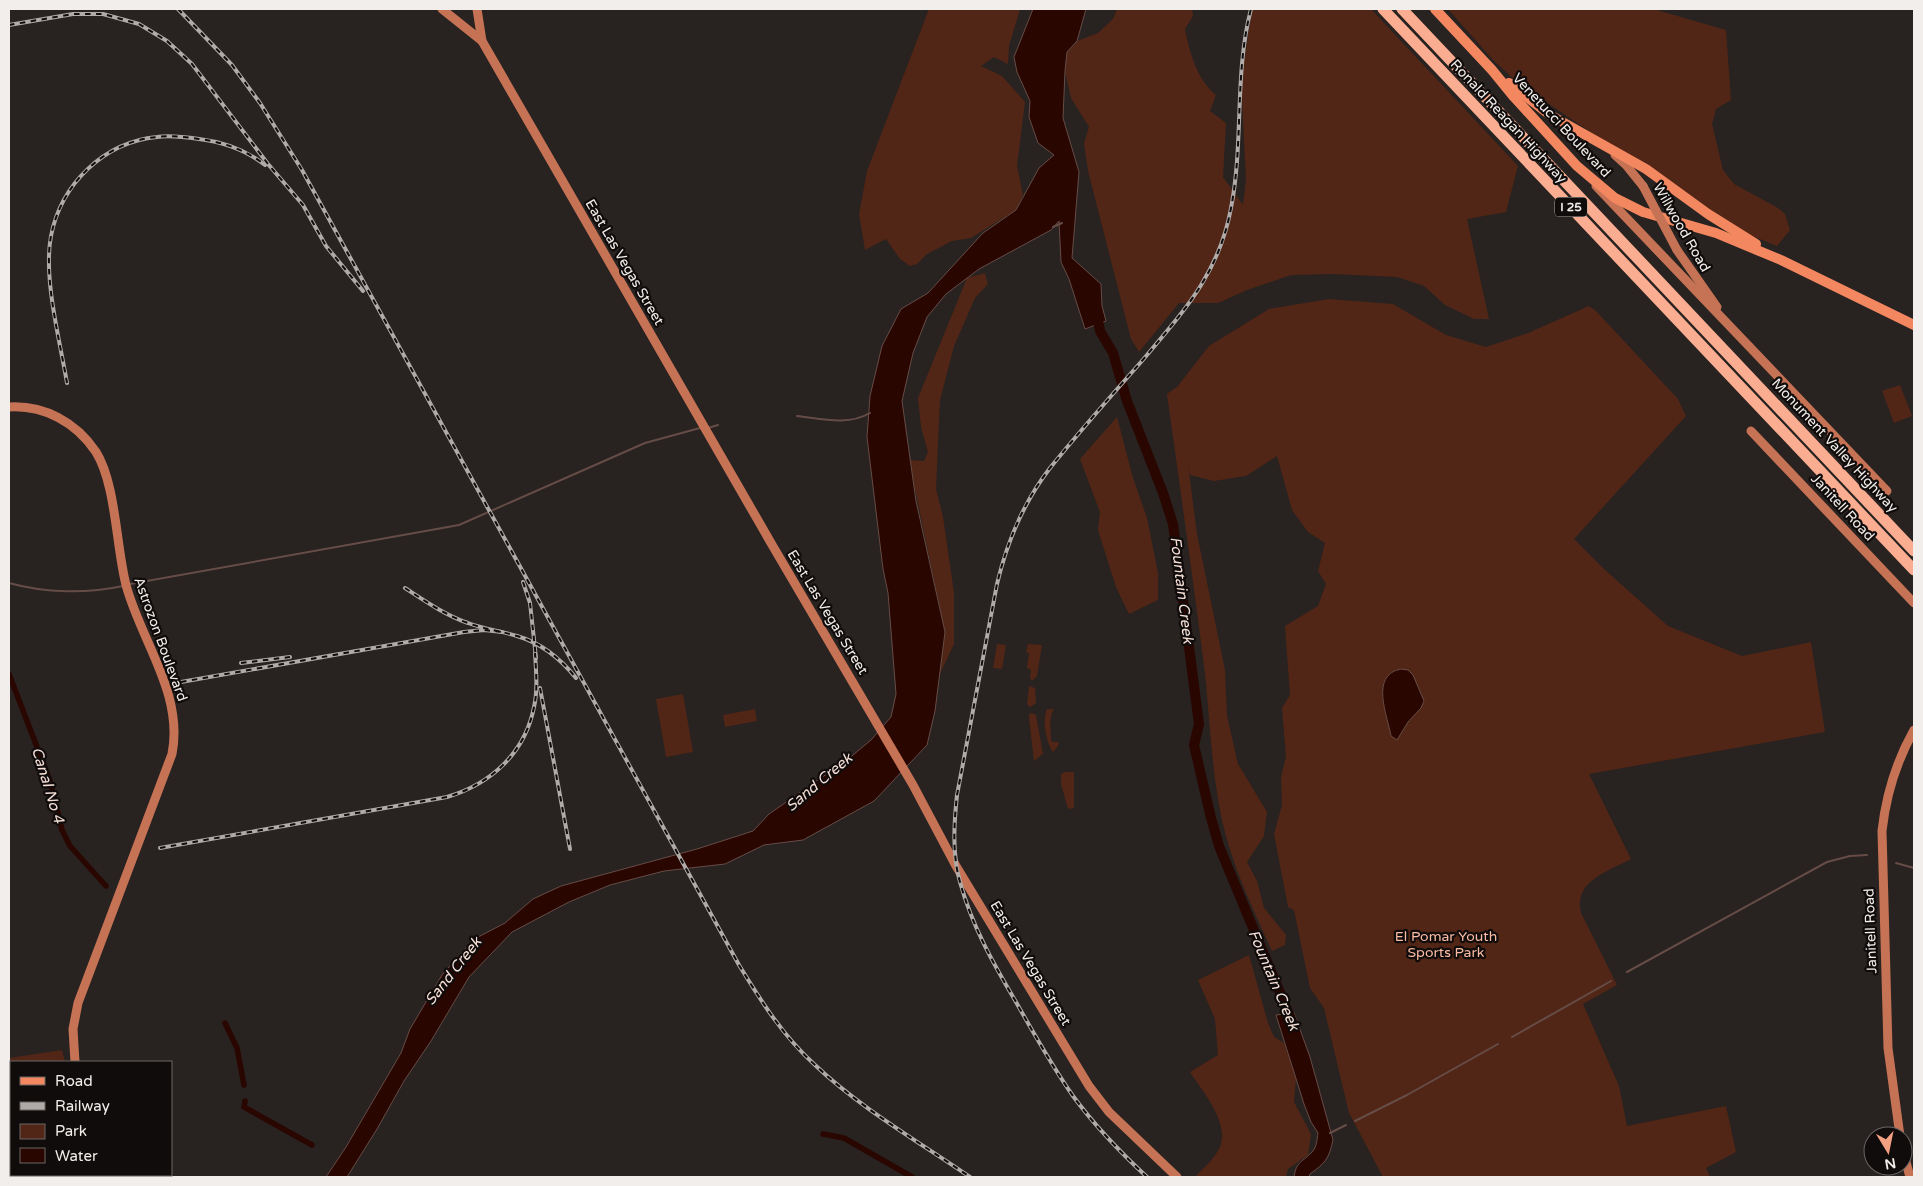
<svg xmlns="http://www.w3.org/2000/svg" width="1923" height="1186" font-family="'Varela Round',sans-serif">
	<style>
		.green { fill: #522616 }
		.water { fill: #2a0600; stroke: #664c47 }
		.lines { fill: none; stroke-linecap: round; stroke-linejoin: round }
		.stream { stroke: #664c47; stroke-width: 2 }
		.canal { stroke: #2a0600; stroke-width: 5.5 }
		.river { stroke: #2a0600; stroke-width: 10 }
		.secondary { stroke: #c57255; stroke-width: 9 }
		.primary { stroke: #f28760; stroke-width: 10 }
		.highway { stroke: #fbad91; stroke-width: 11 }
		.rail-casing { stroke: #b0aba9; stroke-width: 4 }
		.rail { stroke: #0f0c0b; stroke-width: 2; stroke-dasharray: 5.5; stroke-linecap: butt }
		.secondary-bridge { stroke: #c57255; stroke-width: 9 }
		.labels { text-anchor: middle; stroke-width: 4.5; stroke-linejoin: round; paint-order: stroke }
		.shield { fill: #0f0c0b; stroke: #aeaaa8; stroke-width: 1 }
		.shield-label { font-size: 12px; font-weight: bold; fill: #f2eeec }
		.street-label { font-size: 14px; fill: #f2eeec; stroke: #0f0c0b }
		.park-label { font-size: 14px; fill: #fcbba4; stroke: #0f0c0b }
		.water-label { font-size: 15px; font-style: italic; fill: #f6dfd7; stroke: #0f0c0b }
	</style>
	<rect width="100%" height="100%" fill="#282220"/>
	<!-- green -->
	<g class="green">
		<path d="M 929,9 L 1020,9 L 1009,46 L 1008,64 L 994,57 L 981,66 L 1002,76 L 1025,102 L 1017,166 L 1023,195 L 1016,210 L 971,238 L 952,241 L 927,254 L 917,264 L 910,266 L 900,259 L 886,239 L 865,250 L 859,214 L 867,171 Z"/>
		<path d="M 1117,9 L 1192,9 L 1193,16 L 1185,29 C 1190,53 1196,78 1216,95 L 1210,111 L 1226,123 L 1223,177 L 1243,205 L 1246,179 L 1241,82 L 1252,9 L 1371,9 L 1518,166 L 1506,212 L 1467,219 L 1489,319 L 1474,319 L 1445,305 L 1424,286 L 1397,277 L 1332,274 L 1291,275 L 1247,290 L 1218,303 L 1179,303 L 1139,352 L 1131,339 L 1088,171 L 1084,143 L 1089,127 L 1071,98 L 1065,71 L 1067,52 L 1077,41 L 1098,33 L 1113,19 Z"/>
		<path d="M 1448,9 L 1653,9 L 1726,30 L 1731,100 L 1716,109 L 1712,124 L 1723,170 L 1734,184 L 1778,208 L 1785,214 L 1790,230 L 1777,246 L 1730,227 L 1518,83 L 1493,60 Z"/>
		<path d="M 985,273 L 988,284 L 975,298 L 954,346 L 940,400 L 936,489 L 943,517 L 954,593 L 954,644 L 939,676 L 945,632 L 909,460 L 924,461 L 928,452 L 921,427 L 918,398 L 967,278 Z"/>
		<path d="M 1329,299 L 1393,304 L 1446,335 L 1486,347 L 1528,333 L 1589,306 L 1596,311 L 1678,399 L 1686,416 L 1574,539 L 1604,569 L 1668,626 L 1742,656 L 1811,642 L 1825,732 L 1589,774 L 1631,859 C 1609,871 1573,881 1581,913 L 1617,985 L 1583,1004 L 1619,1086 L 1627,1126 L 1726,1106 L 1736,1152 L 1706,1168 L 1710,1177 L 1383,1177 L 1349,1113 L 1324,1008 L 1310,988 L 1294,910 L 1288,907 L 1274,834 L 1282,805 L 1281,777 L 1286,757 L 1282,708 L 1290,695 L 1285,626 L 1318,606 L 1326,584 L 1318,571 L 1325,543 L 1308,532 L 1292,510 L 1277,456 L 1246,476 L 1214,481 L 1190,475 L 1188,464 L 1197,534 L 1225,670 L 1227,716 L 1238,764 L 1267,812 L 1264,836 L 1247,862 L 1257,881 L 1264,908 L 1286,935 L 1285,945 L 1272,951 C 1253,909 1232,866 1222,820 C 1210,764 1210,707 1202,650 C 1191,565 1179,480 1167,394 L 1177,387 L 1209,346 L 1269,309 Z"/>
		<path d="M 1900,385 L 1912,416 L 1894,423 L 1882,391 Z"/>
		<path d="M 1117,417 L 1133,478 L 1147,518 L 1158,573 L 1158,600 L 1129,614 L 1116,587 L 1098,530 L 1100,512 L 1080,459 Z"/>
		<path d="M 997,644 L 1006,645 L 1002,669 L 993,668 Z"/>
		<path d="M 1028,644 L 1042,645 L 1037,676 L 1033,680 L 1030,679 L 1031,670 L 1027,668 L 1029,653 L 1026,652 Z"/>
		<path d="M 1029,686 L 1035,688 L 1036,703 L 1030,707 L 1027,704 Z"/>
		<path d="M 683,694 L 693,752 L 666,757 L 656,699 Z"/>
		<path d="M 755,709 L 757,721 L 725,727 L 723,715 Z"/>
		<path d="M 1047,709 L 1054,709 C 1048,718 1051,730 1051,740 L 1052,742 L 1059,742 L 1058,746 L 1053,752 C 1046,743 1042,719 1047,709 Z"/>
		<path d="M 1032,713 L 1036,715 L 1043,754 L 1034,761 L 1029,718 L 1029,714 Z"/>
		<path d="M 1065,772 L 1074,772 L 1074,808 L 1068,809 L 1061,784 L 1061,774 Z"/>
		<path d="M 1249,955 L 1268,1023 L 1274,1037 L 1284,1043 L 1296,1078 L 1294,1102 L 1311,1134 L 1308,1155 L 1288,1169 L 1286,1177 L 1195,1177 C 1201,1170 1210,1163 1216,1154 C 1235,1128 1204,1094 1190,1072 L 1218,1055 L 1215,1019 L 1198,980 Z"/>
		<path d="M 62,1050 L 65,1062 L 11,1062 L 11,1175 L 38,1175 L 37,1177 L 9,1177 L 9,1058 Z"/>
	</g>
	<!-- water -->
	<g class="water">
		<path d="M 1033,9 L 1086,9 L 1077,41 L 1067,52 L 1065,71 L 1063,118 L 1079,172 L 1072,258 L 1101,284 L 1102,306 L 1106,321 L 1085,329 L 1069,279 L 1061,262 L 1059,221 L 1051,230 L 979,269 L 946,294 L 927,317 L 913,353 L 902,401 L 916,501 L 945,632 L 935,711 L 927,745 L 874,801 L 803,840 L 764,845 L 725,864 L 664,871 L 610,885 L 569,902 L 512,932 L 469,977 L 431,1041 L 404,1081 L 377,1129 L 347,1177 L 326,1177 L 346,1147 L 401,1053 L 410,1029 L 442,975 L 464,950 L 480,936 L 505,923 L 533,899 L 561,886 L 697,849 L 753,831 L 769,814 L 847,760 L 871,740 L 891,717 L 896,694 L 888,593 L 883,569 L 867,437 L 870,396 L 882,346 L 901,309 L 928,293 L 983,233 L 1016,210 L 1039,168 L 1054,155 L 1038,143 L 1029,117 L 1030,101 L 1017,72 L 1014,57 Z"/>
		<path d="M 1401,669 L 1408,670 L 1413,675 L 1424,701 L 1421,708 L 1408,722 L 1397,740 L 1391,736 C 1388,717 1369,675 1401,669 Z"/>
		<path d="M 1294,1013 L 1310,1057 L 1333,1140 C 1329,1159 1325,1163 1310,1174 L 1309,1177 L 1294,1177 C 1296,1161 1303,1162 1312,1152 C 1317,1147 1317,1139 1318,1133 L 1311,1122 L 1304,1104 L 1276,1015 Z"/>
	</g>
	<g class="lines">
		<!-- stream -->
		<g class="stream">
			<path d="M 1053,227 L 1062,223"/>
			<path d="M 797,416 C 823,419 847,426 870,413"/>
			<path d="M 708,428 L 718,425"/>
			<path d="M 9,583 C 45,593 86,594 123,586"/>
			<path d="M 130,584 L 459,525 L 645,443 L 700,428"/>
			<path d="M 1896,863 L 1914,868"/>
			<path d="M 1627,972 L 1827,862 L 1850,856 L 1867,855"/>
			<path d="M 1512,1037 L 1611,981"/>
			<path d="M 1355,1121 L 1407,1095 L 1498,1044"/>
			<path d="M 1330,1133 L 1346,1125"/>
		</g>
		<!-- canal -->
		<g class="canal">
			<path d="M 9,674 L 50,781 L 62,830 L 70,846 L 106,886"/>
			<path d="M 225,1023 L 237,1048 L 244,1085"/>
			<path d="M 245,1101 L 244,1107 L 312,1145"/>
			<path d="M 823,1134 L 844,1138 L 912,1177"/>
		</g>
		<!-- river -->
		<path class="river" d="M 1096,311 L 1100,331 L 1113,353 L 1127,401 L 1163,493 L 1173,524 L 1199,724 L 1194,745 L 1211,818 L 1219,846 L 1293,1024"/>
		<!-- secondary -->
		<g class="secondary">
			<path d="M 442,9 L 482,41 L 771,543 L 913,785 L 956,866 L 1089,1086 L 1109,1112 L 1177,1177"/>
			<path d="M 477,9 L 482,41"/>
			<path d="M 1615,155 L 1626,165 L 1643,186"/>
			<path d="M 1596,186 L 1887,491"/>
			<path d="M 1677,250 L 1717,307"/>
			<path d="M 9,407 C 44,405 76,422 96,452 C 116,484 116,546 126,585 C 141,641 184,694 172,754 L 78,1003 L 73,1029 L 75,1062"/>
			<path d="M 1751,431 L 1914,603"/>
			<path d="M 1900,1136 L 1888,1048 L 1882,831 C 1886,795 1896,762 1914,730"/>
			<path d="M 1903,1151 L 1910,1177"/>
			<path d="M 47,1177 L 48,1175"/>
		</g>
		<!-- primary -->
		<g class="primary">
			<path d="M 1435,9 L 1492,70 L 1514,97 L 1577,166 L 1615,198 L 1643,212 L 1716,233 L 1781,260 L 1914,325"/>
			<path d="M 1509,83 L 1550,115 L 1646,169 L 1708,214 L 1756,244"/>
		</g>
		<!-- highway -->
		<g class="highway">
			<path d="M 1383,9 L 1914,570"/>
			<path d="M 1402,9 L 1914,551"/>
		</g>
		<defs>
			<g id="rail">
				<path d="M 178,9 L 232,65 L 260,103 L 302,170 L 739,965 C 761,1001 783,1036 815,1065 C 859,1107 919,1142 970,1177"/>
				<path d="M 9,25 L 73,14 L 103,14 L 139,24 L 167,41 L 192,64 L 268,164 L 303,205 L 326,246 L 363,291"/>
				<path d="M 67,383 C 60,341 43,278 51,236 C 61,184 104,142 157,137 C 171,135 185,137 199,139 C 223,142 246,150 265,165"/>
				<path d="M 523,582 L 530,603 L 536,658"/>
				<path d="M 405,588 C 425,601 445,615 468,623 C 484,629 501,631 517,636 C 541,643 560,658 576,678"/>
				<path d="M 241,663 L 290,657"/>
				<path d="M 181,682 L 464,632 L 484,630 L 502,632"/>
				<path d="M 540,688 L 570,849"/>
				<path d="M 160,848 L 447,797 C 491,784 525,753 534,707 C 538,690 536,671 535,653"/>
				<path d="M 1147,1177 C 1120,1152 1095,1126 1073,1096 C 1052,1066 1034,1034 1016,1002 C 993,963 972,926 960,882 C 952,854 954,823 957,795 L 997,584 C 1007,542 1023,503 1050,468 C 1079,432 1110,397 1141,362 C 1183,312 1219,274 1231,208 C 1244,142 1234,74 1251,9"/>
			</g>
		</defs>
		<!-- rail casing -->
		<use href="#rail" class="rail-casing"/>
		<!-- rail -->
		<use href="#rail" class="rail"/>
		<!-- secondary-bridge -->
		<path class="secondary-bridge" d="M 1643,186 L 1677,250"/>
	</g>
	<g class="labels">
		<!-- shield labels -->
		<rect class="shield" x="1555" y="197.5" width="32" height="19" rx="4"/>
		<g class="shield-label">
			<text x="1571" y="211">I 25</text>
		</g>
		<!-- street labels -->
		<g class="street-label">
			<text transform="translate(1509 121) rotate(47)" y="5">Ronald Reagan Highway</text>
			<text transform="translate(1562 125) rotate(47)" y="5">Venetucci Boulevard</text>
			<text transform="translate(1682 227) rotate(60)" y="5">Willwood Road</text>
			<text transform="translate(625 262) rotate(60)" y="5">East Las Vegas Street</text>
			<text transform="translate(1835 445) rotate(47)" y="5">Monument Valley Highway</text>
			<text transform="translate(1843 507) rotate(47)" y="5">Janitell Road</text>
			<text transform="translate(828 612) rotate(59)" y="5">East Las Vegas Street</text>
			<text transform="translate(161 639) rotate(70)" y="5">Astrozon Boulevard</text>
			<text transform="translate(1870 931) rotate(-92)" y="5">Janitell Road</text>
			<text transform="translate(1031 963) rotate(59)" y="5">East Las Vegas Street</text>
		</g>
		<!-- park labels -->
		<g class="park-label">
			<text x="1446" y="941">El Pomar Youth<tspan x="1446" dy="16">Sports Park</tspan></text>
		</g>
		<!-- water labels -->
		<g class="water-label">
			<text transform="translate(1182 590) rotate(83)" y="5">Fountain Creek</text>
			<text transform="translate(819 782) rotate(-40)" y="5">Sand Creek</text>
			<text transform="translate(48 785) rotate(73)" y="5">Canal No 4</text>
			<text transform="translate(453 971) rotate(-52)" y="5">Sand Creek</text>
			<text transform="translate(1274 980) rotate(67)" y="5">Fountain Creek</text>
		</g>
	</g>
	<!-- border -->
	<rect width="1923" height="1186" fill="none" stroke="#f2eeec" stroke-width="20"/>
	<!-- legend -->
	<rect x="10" y="1061" width="162" height="115" fill="#0f0c0b" stroke="#6a6665"/>
	<rect x="20" y="1077" width="25" height="8" fill="#f28760" stroke="#6a6665"/>
	<text x="55" y="1086" font-size="15" fill="#f2eeec">Road</text>
	<rect x="20" y="1102" width="25" height="8" fill="#b0aba9" stroke="#6a6665"/>
	<text x="55" y="1111" font-size="15" fill="#f2eeec">Railway</text>
	<rect x="20" y="1124" width="25" height="15" fill="#522616" stroke="#6a6665"/>
	<text x="55" y="1136" font-size="15" fill="#f2eeec">Park</text>
	<rect x="20" y="1148" width="25" height="15" fill="#2a0600" stroke="#6a6665"/>
	<text x="55" y="1161" font-size="15" fill="#f2eeec">Water</text>
	<!-- north arrow -->
	<g transform="translate(1888 1151) rotate(170)"><circle r="24" fill="#0f0c0b" stroke="#6a6665"/>
	<path d="M0-4L9 19L0 12L-9 19Z" fill="#f39f82"/>
	<text y="-8" font-size="14" font-weight="bold" text-anchor="middle" fill="#f2eeec">N</text>
	</g>
</svg>
